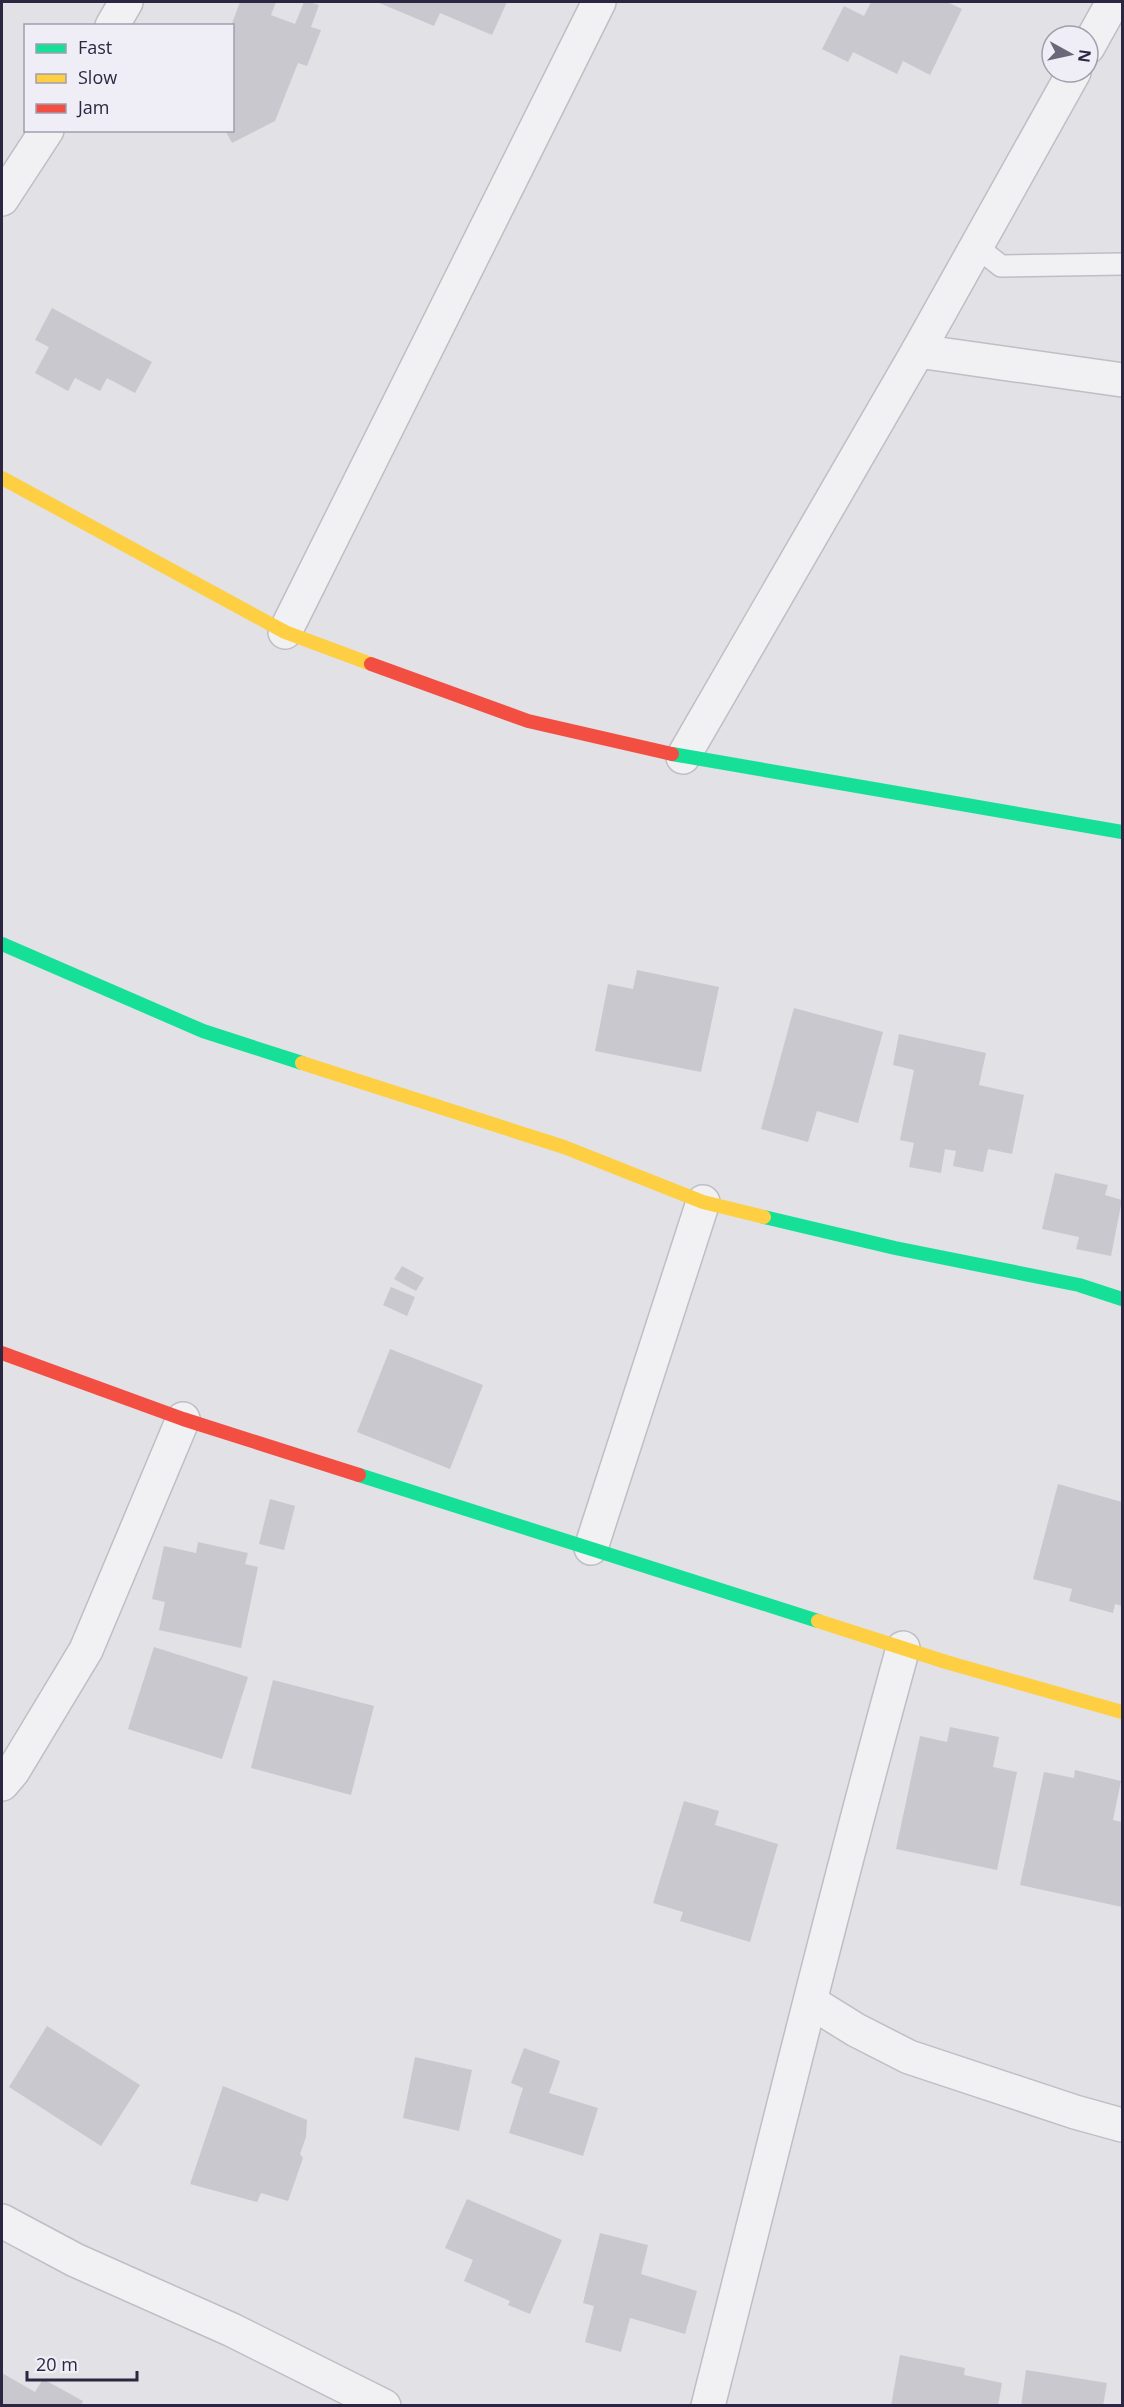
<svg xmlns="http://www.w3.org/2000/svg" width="1124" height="2407" font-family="'Open Sans',sans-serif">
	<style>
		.building { fill: #c9c8ce }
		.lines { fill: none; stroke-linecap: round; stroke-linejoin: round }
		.lane-casing { stroke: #bebec4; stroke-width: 24 }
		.street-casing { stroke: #bebec4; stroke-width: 36 }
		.lane { stroke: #f1f1f3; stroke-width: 21 }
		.street { stroke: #f1f1f3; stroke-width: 33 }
		.fast { stroke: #16e098; stroke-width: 14 }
		.slow { stroke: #ffcf43; stroke-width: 14 }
		.jam { stroke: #f24e42; stroke-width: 14 }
	</style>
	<rect width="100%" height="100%" fill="#e1e1e6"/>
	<!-- building -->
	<g class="building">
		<path d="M 240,2 L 276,2 L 271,15 L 295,24 L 304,2 L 309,2 L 319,5 L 311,27 L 321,30 L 307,66 L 298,63 L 275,121 L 232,143 L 225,130 L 232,130 L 233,46 L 231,26 Z"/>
		<path d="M 377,2 L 507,2 L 492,35 L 440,13 L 434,26 Z"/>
		<path d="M 871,2 L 947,2 L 962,9 L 930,75 L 903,61 L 897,74 L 853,52 L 848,62 L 822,49 L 844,6 L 864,16 Z"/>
		<path d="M 52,308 L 152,362 L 135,393 L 107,378 L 100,391 L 75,378 L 68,391 L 35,373 L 49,347 L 35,340 Z"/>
		<path d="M 637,970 L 719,987 L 701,1072 L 595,1051 L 608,984 L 633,989 Z"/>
		<path d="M 794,1008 L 883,1032 L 858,1123 L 817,1111 L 808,1142 L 761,1129 Z"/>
		<path d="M 899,1034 L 986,1053 L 979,1085 L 1024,1095 L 1012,1154 L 988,1149 L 983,1172 L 953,1166 L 956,1151 L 945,1149 L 941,1173 L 909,1167 L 914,1143 L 900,1140 L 914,1070 L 893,1065 Z"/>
		<path d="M 1055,1173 L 1108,1185 L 1105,1195 L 1122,1200 L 1111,1256 L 1076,1249 L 1079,1237 L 1042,1229 Z"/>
		<path d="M 402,1266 L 424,1278 L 416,1291 L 394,1279 Z"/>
		<path d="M 391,1287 L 415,1297 L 407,1316 L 383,1305 Z"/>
		<path d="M 390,1349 L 483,1385 L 450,1469 L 357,1432 Z"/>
		<path d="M 1058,1484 L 1122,1502 L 1122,1606 L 1115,1604 L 1113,1613 L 1069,1601 L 1072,1589 L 1033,1579 Z"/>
		<path d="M 270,1499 L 295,1506 L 284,1550 L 259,1544 Z"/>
		<path d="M 198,1542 L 248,1553 L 245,1564 L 258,1567 L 241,1648 L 159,1630 L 165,1602 L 152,1599 L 164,1546 L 196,1553 Z"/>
		<path d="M 154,1647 L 248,1677 L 222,1759 L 128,1729 Z"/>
		<path d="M 273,1680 L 374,1706 L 351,1795 L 251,1768 Z"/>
		<path d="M 950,1727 L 999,1737 L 993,1767 L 1017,1772 L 997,1870 L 896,1849 L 920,1736 L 947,1742 Z"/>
		<path d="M 1075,1770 L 1121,1781 L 1113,1820 L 1122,1822 L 1122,1907 L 1020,1885 L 1044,1772 L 1074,1778 Z"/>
		<path d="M 684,1801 L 719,1811 L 715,1825 L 778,1844 L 750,1942 L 680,1921 L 683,1912 L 653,1903 Z"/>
		<path d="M 47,2026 L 140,2085 L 101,2146 L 9,2087 Z"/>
		<path d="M 524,2048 L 560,2061 L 549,2093 L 598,2108 L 583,2156 L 509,2133 L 523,2088 L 511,2083 Z"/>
		<path d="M 415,2057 L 472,2070 L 459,2131 L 403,2118 Z"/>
		<path d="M 223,2086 L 307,2120 L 306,2137 L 300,2154 L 303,2158 L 288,2201 L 261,2193 L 257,2202 L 190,2184 Z"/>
		<path d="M 467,2199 L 562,2240 L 530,2314 L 508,2305 L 510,2301 L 464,2281 L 473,2260 L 445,2248 Z"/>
		<path d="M 600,2233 L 648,2245 L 641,2274 L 697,2291 L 685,2334 L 630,2318 L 621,2352 L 585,2342 L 594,2306 L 583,2303 Z"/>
		<path d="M 900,2355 L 965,2368 L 964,2375 L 1002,2383 L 998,2406 L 891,2406 Z"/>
		<path d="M 1026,2370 L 1107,2383 L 1103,2406 L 1021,2406 Z"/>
		<path d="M 2,2373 L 35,2392 L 43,2379 L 83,2401 L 81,2406 L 2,2406 Z"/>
	</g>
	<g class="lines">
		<defs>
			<path id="lane" d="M 977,247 L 1001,266 L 1122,264"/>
			<g id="street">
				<path d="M 112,26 L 126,2"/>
				<path d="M 1088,47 L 1113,2"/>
				<path d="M 2,199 L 47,130"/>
				<path d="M 918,351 L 1122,380"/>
				<path d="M 285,632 L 599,2"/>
				<path d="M 683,757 L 918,351 L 1074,72"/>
				<path d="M 591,1548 L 703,1202"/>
				<path d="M 2,1784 L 13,1771 L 86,1650 L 183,1419"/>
				<path d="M 811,2002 L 856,2030 L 909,2057 L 1075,2112 L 1122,2125"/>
				<path d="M 2,2221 L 75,2260 L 232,2330 L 384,2406"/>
				<path d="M 708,2406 C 772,2153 834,1899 903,1648"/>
			</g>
		</defs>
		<!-- lane casing -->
		<use href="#lane" class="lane-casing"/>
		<!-- street casing -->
		<use href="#street" class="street-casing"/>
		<!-- lane -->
		<use href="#lane" class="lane"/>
		<!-- street -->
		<use href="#street" class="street"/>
		<!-- fast -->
		<g class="fast">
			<path d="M 672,754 L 1122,832"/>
			<path d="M 2,944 L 203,1031 L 302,1063"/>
			<path d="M 764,1217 L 895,1248 L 1079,1285 L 1122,1299"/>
			<path d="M 359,1475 L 818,1621"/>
		</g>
		<!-- slow -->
		<g class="slow">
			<path d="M 2,478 L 285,632 L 371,664"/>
			<path d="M 302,1063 L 564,1147 L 703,1202 L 764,1217"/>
			<path d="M 818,1621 L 946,1662 L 1122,1712"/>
		</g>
		<!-- jam -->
		<g class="jam">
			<path d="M 371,664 L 528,721 L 672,754"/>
			<path d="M 2,1353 L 183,1419 L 359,1475"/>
		</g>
	</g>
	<!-- border -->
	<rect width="1124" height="2407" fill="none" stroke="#2c2641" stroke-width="6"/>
	<!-- legend -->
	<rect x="24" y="24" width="210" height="108" fill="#efeef6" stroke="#a19eae" stroke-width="1.5"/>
	<rect x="36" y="44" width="30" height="9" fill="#16e098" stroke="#a19eae" stroke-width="1.5"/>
	<text x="78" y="54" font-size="18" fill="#2c2641">Fast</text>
	<rect x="36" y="74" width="30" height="9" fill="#ffcf43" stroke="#a19eae" stroke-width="1.5"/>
	<text x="78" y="84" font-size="18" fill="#2c2641">Slow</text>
	<rect x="36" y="104" width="30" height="9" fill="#f24e42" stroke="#a19eae" stroke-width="1.5"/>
	<text x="78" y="114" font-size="18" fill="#2c2641">Jam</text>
	<!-- north arrow -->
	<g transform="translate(1070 54) rotate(98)"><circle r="28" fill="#efeef6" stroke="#a19eae" stroke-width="1.5"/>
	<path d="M0-4.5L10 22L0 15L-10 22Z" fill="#6b677b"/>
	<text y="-9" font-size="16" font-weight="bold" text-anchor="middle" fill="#2c2641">N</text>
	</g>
	<!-- scale -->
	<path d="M27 2371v9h110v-9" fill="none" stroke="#2c2641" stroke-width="3"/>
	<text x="36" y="2371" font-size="18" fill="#2c2641" stroke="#efeef6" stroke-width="4.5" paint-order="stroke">20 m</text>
</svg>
